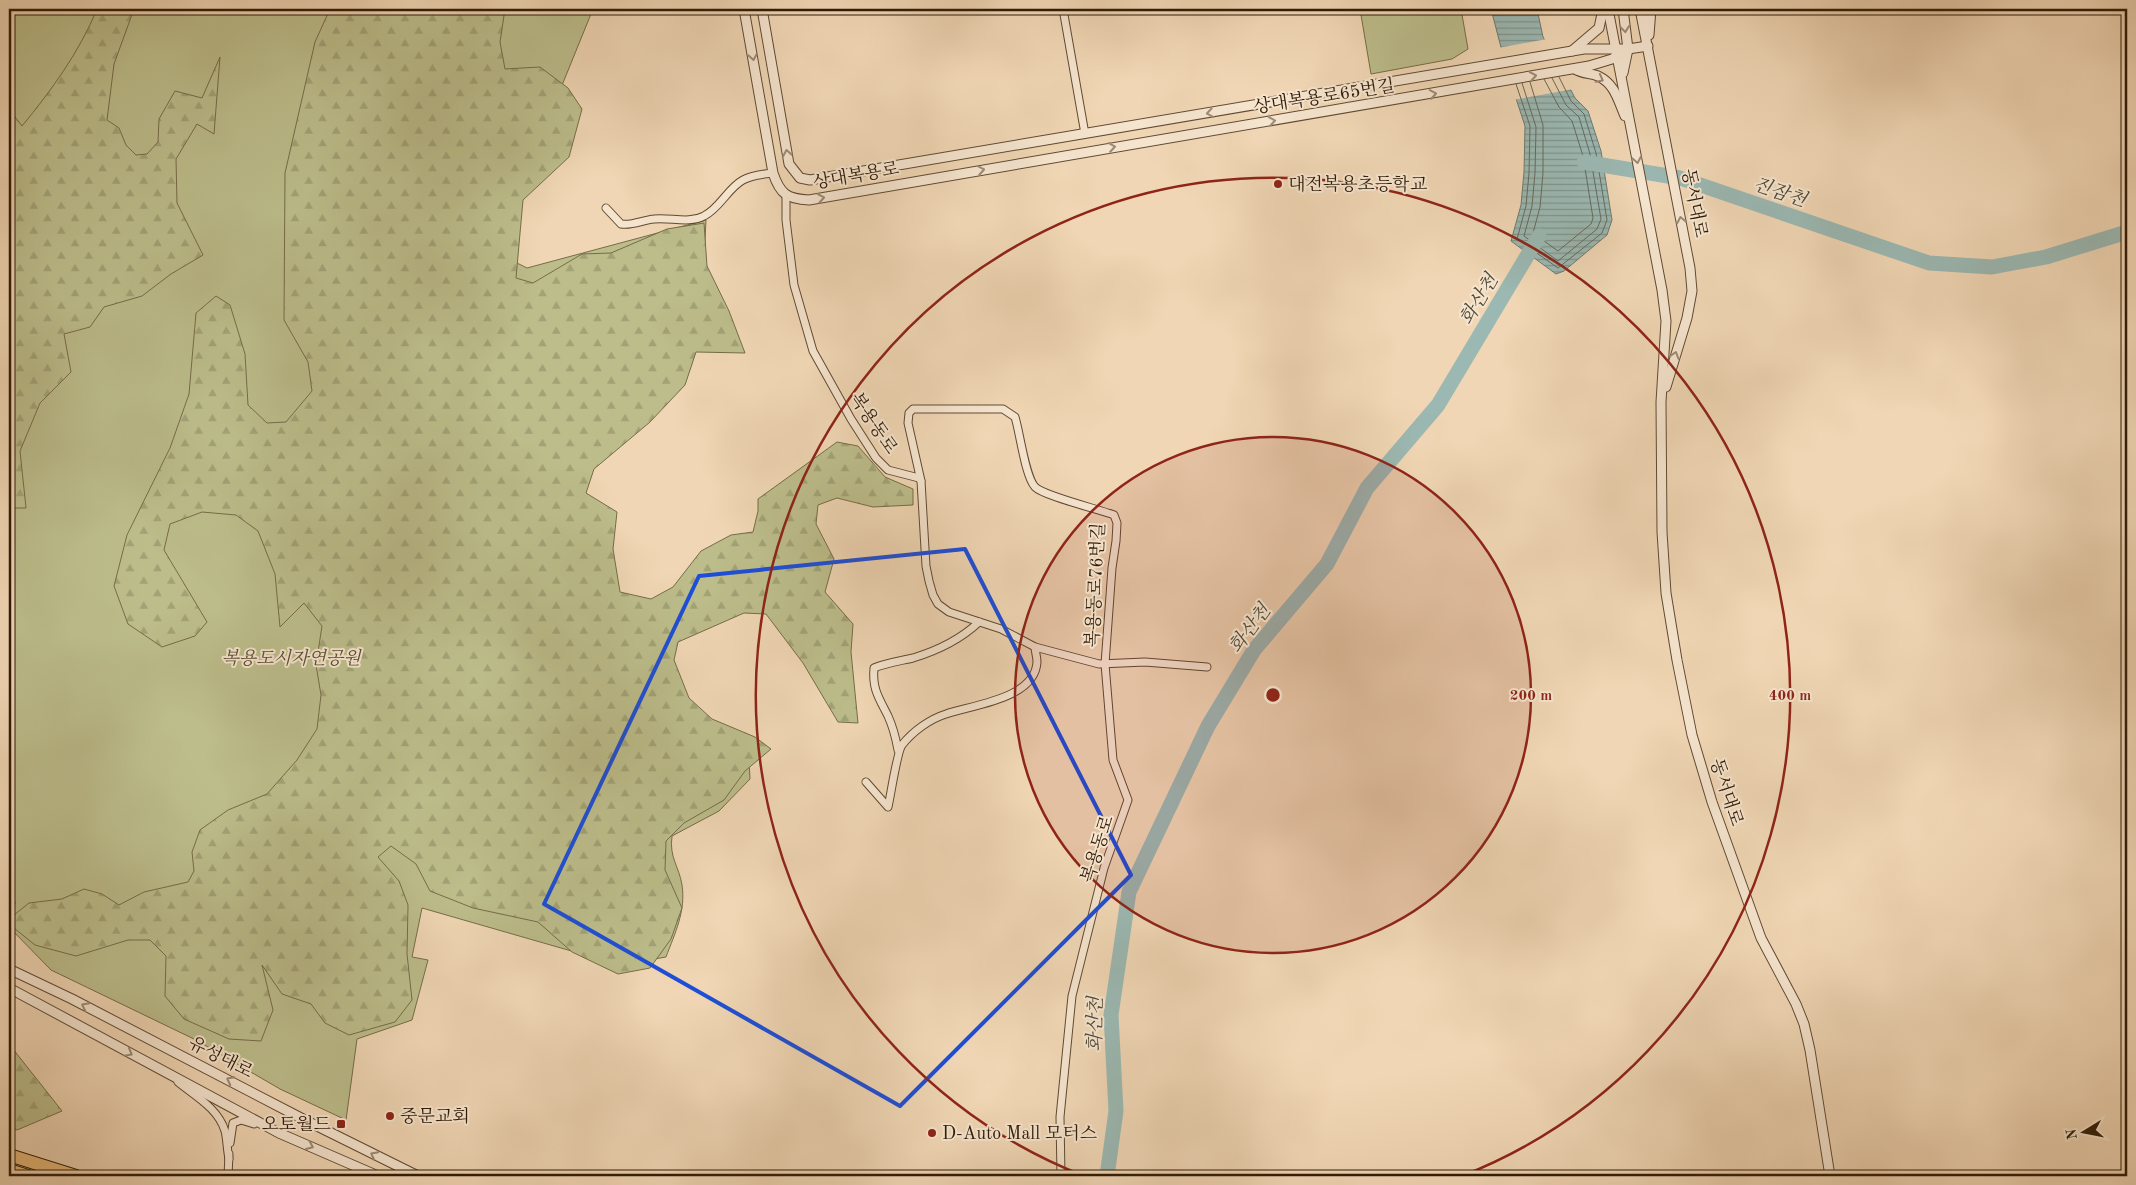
<svg xmlns="http://www.w3.org/2000/svg" width="2136" height="1185" font-family="'Old Standard TT','Noto Serif KR',serif">
	<style>
		.green { fill: #bcbd8b; stroke: #766c49 }
		.forest { fill: url(#forest-firs); stroke: #766c49 }
		.water { fill: url(#water-rules); stroke: #70796e }
		.pier { fill: #f0d6b4 }
		.lines { fill: none; stroke-linecap: round; stroke-linejoin: round }
		.shore { stroke: #666a5c; stroke-width: 1 }
		.river { stroke: #9bb8b2; stroke-width: 15 }
		.minor-casing { stroke: #604a32; stroke-width: 9 }
		.tertiary-casing { stroke: #604a32; stroke-width: 11 }
		.motorway-casing { stroke: #301b07; stroke-width: 14 }
		.minor { stroke: #f5e4ce; stroke-width: 7 }
		.tertiary { stroke: #f5e4ce; stroke-width: 9 }
		.motorway { stroke: #e8bb7a; stroke-width: 12 }
		.oneway { stroke: #9c8a74 }
		.marked { fill: none; stroke: #1d4ed8; stroke-width: 4; stroke-linejoin: round }
		.ring { fill: none; stroke: #8f2418; stroke-width: 2.5 }
		.poi-dot { fill: #8f2418; stroke: #f5e4ce; stroke-width: 2 }
		.labels { text-anchor: middle; stroke-width: 4; stroke-linejoin: round; paint-order: stroke }
		.street-label { font-size: 18px; fill: #301b07; stroke: #f5e4ce }
		.poi-label { font-size: 18px; fill: #301b07; stroke: #f5e4ce; text-anchor: start }
		.park-label { font-size: 18px; font-style: italic; fill: #5a4c2f; stroke: #f5e4ce }
		.water-label { font-size: 19px; font-style: italic; fill: #504a3a; stroke: #f5e4ce }
		.centre { fill: #8f2418; stroke: #f5e4ce; stroke-width: 2.5 }
		.ring-label { font-size: 15px; text-anchor: middle; font-weight: bold; fill: #8f2418; stroke: #f5e4ce; stroke-width: 4; stroke-linejoin: round; paint-order: stroke }
	</style>
	<defs>
		<pattern id="forest-firs" width="22" height="20" patternUnits="userSpaceOnUse" patternTransform="scale(1.25)"><rect width="22" height="20" fill="#bcbd8b"/><path d="M5 1l3.5 6h-7zM16 11l3.5 6h-7z" fill="#a2a276"/></pattern>
		<pattern id="water-rules" width="6" height="5" patternUnits="userSpaceOnUse" patternTransform="scale(1.25)"><rect width="6" height="5" fill="#9bb8b2"/><path d="M0 2.5h6" fill="none" stroke="#7f958f"/></pattern>
	</defs>
	<rect width="100%" height="100%" fill="#f0d6b4"/>
	<filter id="stains"><feTurbulence type="fractalNoise" baseFrequency=".004" numOctaves="4"/><feColorMatrix values="0 0 0 0 .2 0 0 0 0 .09 0 0 0 0 .02 0 0 0 .5 -.17"/></filter>
	<radialGradient id="worn" r=".72"><stop offset=".6" stop-color="#630" stop-opacity="0"/><stop offset="1" stop-color="#630" stop-opacity=".3"/></radialGradient>
	<!-- green -->
	<g class="green">
		<path d="M 9,9 L 593,9 L 554,105 L 503,204 L 515,262 L 527,268 L 706,220 L 701,322 L 571,466 L 548,541 L 674,635 L 671,658 L 689,717 L 748,741 L 750,779 L 719,811 L 672,836 C 669,858 679,866 682,885 C 686,911 675,933 666,957 L 620,965 L 422,908 L 412,957 L 428,960 L 412,1020 L 357,1039 L 346,1120 L 280,1089 L 196,1040 L 51,970 L 9,927 Z"/>
		<path d="M 1360,9 L 1461,9 L 1468,49 L 1452,59 L 1371,74 Z"/>
	</g>
	<!-- forest -->
	<g class="forest">
		<path d="M 97,9 L 134,9 L 114,64 L 107,120 L 119,128 L 126,145 L 136,155 L 147,154 L 158,142 L 159,119 L 175,91 L 202,98 L 220,57 L 214,134 L 197,124 L 176,159 L 177,203 L 203,255 L 171,274 L 142,296 L 104,307 L 90,327 L 64,334 L 71,372 L 40,403 L 20,451 L 26,508 L 9,508 L 9,220 L 13,201 L 9,199 L 9,109 L 22,126 C 51,91 80,51 97,9 Z"/>
		<path d="M 330,9 L 505,9 L 500,42 L 505,69 L 540,67 L 568,88 L 582,109 L 569,157 L 523,200 L 516,278 L 533,283 L 582,254 L 611,253 L 667,229 L 704,223 L 707,266 L 729,311 L 745,353 L 696,352 L 685,385 L 650,422 L 594,469 L 586,493 L 617,512 L 613,549 L 620,592 L 651,599 L 673,587 L 701,551 L 731,535 L 753,532 L 758,511 L 758,499 L 837,442 L 858,446 L 885,477 L 913,489 L 913,505 L 873,507 L 837,498 L 818,505 L 816,524 L 834,559 L 825,592 L 853,624 L 851,652 L 858,723 L 838,722 L 803,663 L 766,614 L 744,613 L 678,642 L 674,660 L 689,698 L 712,719 L 755,737 L 771,749 L 745,771 L 724,800 L 684,823 L 666,841 L 665,870 L 682,908 L 671,939 L 650,968 L 618,974 L 572,952 L 538,922 L 473,908 L 430,891 L 416,864 L 391,846 L 378,857 L 399,881 L 408,905 L 407,954 L 412,1000 L 395,1022 L 349,1035 L 325,1023 L 311,1004 L 282,994 L 262,965 L 273,1010 L 261,1041 L 229,1039 L 184,1019 L 165,996 L 166,956 L 150,940 L 128,940 L 76,956 L 35,945 L 9,924 L 9,919 L 29,903 L 62,899 L 84,889 L 102,894 L 119,905 L 144,892 L 188,882 L 194,871 L 192,852 L 200,830 L 228,810 L 267,794 L 297,760 L 317,729 L 321,695 L 316,665 L 322,626 L 304,603 L 280,627 L 275,574 L 258,531 L 236,515 L 202,512 L 170,524 L 164,550 L 207,622 L 195,636 L 162,647 L 128,624 L 114,586 L 127,535 L 170,448 L 189,394 L 196,313 L 216,296 L 230,305 L 245,354 L 248,405 L 267,423 L 286,422 L 312,391 L 308,362 L 284,320 L 285,173 L 315,42 Z"/>
		<path d="M 9,1044 L 62,1111 L 17,1130 L 9,1126 Z"/>
	</g>
	<!-- water -->
	<path class="water" d="M 1491,9 L 1537,9 L 1543,37 L 1575,98 L 1588,111 L 1601,151 L 1612,220 L 1607,235 L 1564,271 L 1556,274 L 1511,241 L 1521,205 L 1524,172 L 1525,126 L 1508,74 Z"/>
	<!-- pier -->
	<path class="pier" d="M 1547,39 L 1574,89 L 1513,100 L 1498,48 Z"/>
	<g class="lines">
		<!-- shore -->
		<g class="shore">
			<path d="M 1530,82 L 1543,125 L 1543,173 L 1540,207 L 1533,233 L 1558,251 L 1591,224 L 1593,218 L 1583,156 L 1572,121 L 1559,107 L 1544,79"/>
			<path d="M 1522,83 L 1536,127 L 1535,173 L 1532,206 L 1524,236 L 1558,261 L 1597,229 L 1601,219 L 1590,154 L 1579,117 L 1566,105 L 1552,78"/>
			<path d="M 1516,84 L 1530,126 L 1529,173 L 1526,206 L 1517,239 L 1558,268 L 1602,233 L 1607,220 L 1596,153 L 1584,114 L 1571,101 L 1559,77"/>
		</g>
		<!-- river -->
		<g class="river">
			<path d="M 1584,162 L 1680,178 L 1929,263 L 1992,267 L 2046,257 L 2127,232"/>
			<path d="M 1107,1176 L 1116,1111 L 1111,1015 L 1129,892 L 1208,726 L 1254,650 L 1327,564 L 1367,488 L 1438,405 L 1539,236"/>
		</g>
		<defs>
			<g id="minor">
				<path d="M 1063,9 L 1085,134"/>
				<path d="M 786,195 L 786,220 L 794,285 L 813,351 L 851,419 L 876,458 L 888,470 L 919,478 L 921,481 L 926,566 L 929,581 L 933,595 L 938,604 L 949,612 L 1001,629 L 1035,647 L 1099,664 L 1145,662 L 1207,667"/>
				<path d="M 606,208 L 621,224 C 632,226 643,220 654,219 C 670,217 689,224 704,216 C 720,208 728,188 743,180 C 752,175 764,174 773,173"/>
				<path d="M 921,481 L 908,423 L 909,413 L 913,409 L 1003,409 L 1015,417 C 1020,433 1025,476 1035,487 C 1044,496 1098,509 1114,515 L 1117,523 L 1116,541 L 1112,568 L 1105,664 L 1113,760 L 1128,800 L 1104,868 L 1072,996 L 1060,1117 L 1061,1176"/>
				<path d="M 898,750 C 896,739 893,727 888,716 C 879,698 872,689 874,668 C 886,663 900,661 913,658 C 936,651 961,639 979,622"/>
				<path d="M 866,782 L 888,807 C 891,794 897,752 902,745 C 913,731 930,719 946,714 C 972,705 1035,699 1037,662 C 1037,657 1035,651 1035,647"/>
				<path d="M 9,905 L 11,903"/>
				<path d="M 178,1082 C 195,1096 218,1108 225,1131 C 227,1139 227,1149 229,1159"/>
				<path d="M 230,1143 L 233,1123 L 241,1120 L 254,1124"/>
				<path d="M 228,1176 L 229,1154"/>
			</g>
			<g id="tertiary">
				<path d="M 744,9 L 773,173 C 780,194 787,199 809,200 L 1589,66 L 1612,59 L 1628,49"/>
				<path d="M 762,9 L 789,164 L 800,178 L 810,180 L 1584,49 L 1628,49 L 1648,46"/>
				<path d="M 1608,9 L 1662,290 L 1666,321 L 1661,402 L 1662,532 L 1666,593 L 1677,660 L 1692,735 L 1712,802 L 1761,938 L 1796,1004 L 1804,1024 L 1810,1050 L 1830,1176"/>
				<path d="M 1623,9 L 1628,49 L 1623,73"/>
				<path d="M 1640,9 L 1690,268 L 1692,291 L 1687,318 L 1666,387"/>
				<path d="M 1649,35 L 1651,9"/>
				<path d="M 1572,51 L 1599,28 L 1603,9"/>
				<path d="M 1575,69 C 1583,74 1590,73 1598,76 C 1615,84 1618,100 1625,116"/>
				<path d="M 9,969 L 72,999 L 301,1118 L 418,1176"/>
				<path d="M 9,988 L 279,1133 L 378,1176"/>
			</g>
			<g id="motorway">
				<path d="M 9,1155 L 76,1176"/>
				<path d="M 9,1170 L 28,1176"/>
			</g>
		</defs>
		<!-- minor casing -->
		<use href="#minor" class="minor-casing"/>
		<!-- tertiary casing -->
		<use href="#tertiary" class="tertiary-casing"/>
		<!-- motorway casing -->
		<use href="#motorway" class="motorway-casing"/>
		<!-- minor -->
		<use href="#minor" class="minor"/>
		<!-- tertiary -->
		<use href="#tertiary" class="tertiary"/>
		<!-- motorway -->
		<use href="#motorway" class="motorway"/>
	</g>
	<!-- one-way arrows -->
	<defs><path id="oneway-chevron" d="M-2-3.5L2.5 0L-2 3.5" fill="none" stroke-width="1.6" stroke-linecap="round" stroke-linejoin="round" transform="scale(1.25)"/></defs>
	<g class="oneway">
		<use href="#oneway-chevron" transform="translate(1625 29) rotate(83)"/>
		<use href="#oneway-chevron" transform="translate(753 57) rotate(80)"/>
		<use href="#oneway-chevron" transform="translate(1533 76) rotate(-10)"/>
		<use href="#oneway-chevron" transform="translate(1600 79) rotate(28)"/>
		<use href="#oneway-chevron" transform="translate(1433 94) rotate(-10)"/>
		<use href="#oneway-chevron" transform="translate(1210 113) rotate(170)"/>
		<use href="#oneway-chevron" transform="translate(1272 121) rotate(-9)"/>
		<use href="#oneway-chevron" transform="translate(1112 147) rotate(-9)"/>
		<use href="#oneway-chevron" transform="translate(787 153) rotate(-100)"/>
		<use href="#oneway-chevron" transform="translate(1637 160) rotate(80)"/>
		<use href="#oneway-chevron" transform="translate(981 170) rotate(-10)"/>
		<use href="#oneway-chevron" transform="translate(821 198) rotate(-10)"/>
		<use href="#oneway-chevron" transform="translate(1681 220) rotate(-101)"/>
		<use href="#oneway-chevron" transform="translate(1675 355) rotate(-73)"/>
		<use href="#oneway-chevron" transform="translate(85 1006) rotate(-153)"/>
		<use href="#oneway-chevron" transform="translate(129 1053) rotate(29)"/>
		<use href="#oneway-chevron" transform="translate(230 1080) rotate(-153)"/>
		<use href="#oneway-chevron" transform="translate(310 1146) rotate(24)"/>
		<use href="#oneway-chevron" transform="translate(374 1155) rotate(-153)"/>
	</g>
	<!-- marked area -->
	<path class="marked" d="M 965,549 L 1131,875 L 900,1106 L 544,904 L 699,576 Z"/>
	<!-- distance rings -->
	<circle cx="1273" cy="695" r="258" fill="#8f2418" fill-opacity=".12"/>
	<g class="ring">
		<circle cx="1273" cy="695" r="258"/>
		<path d="M1084 1176A517 517 0 1 1 1462 1176"/>
	</g>
	<!-- markers -->
	<g class="poi-dot">
		<circle cx="1278" cy="184" r="5"/>
		<circle cx="390" cy="1116" r="5"/>
		<rect x="336" y="1119" width="10" height="10" rx="2.5"/>
		<circle cx="932" cy="1133" r="5"/>
	</g>
	<g class="labels">
		<!-- street labels -->
		<g class="street-label">
			<text transform="translate(1324 96) rotate(-9)" y="6">상대복용로65번길</text>
			<text transform="translate(856 175) rotate(-10)" y="6">상대복용로</text>
			<text transform="translate(1695 203) rotate(79)" y="6">동서대로</text>
			<text transform="translate(874 423) rotate(56)" y="6">복용동로</text>
			<text transform="translate(1095 585) rotate(-87)" y="6">복용동로76번길</text>
			<text transform="translate(1727 792) rotate(72)" y="6">동서대로</text>
			<text transform="translate(1097 849) rotate(-72)" y="6">복용동로</text>
			<text transform="translate(221 1057) rotate(27)" y="6">유성대로</text>
		</g>
		<!-- poi labels -->
		<g class="poi-label">
			<text x="1288" y="190">대전복용초등학교</text>
			<text x="400" y="1122">중문교회</text>
			<text x="331" y="1130" text-anchor="end">오토월드</text>
			<text x="942" y="1139">D-Auto Mall 모터스</text>
		</g>
		<!-- park labels -->
		<g class="park-label">
			<text x="291" y="664">복용도시자연공원</text>
		</g>
		<!-- water labels -->
		<g class="water-label">
			<text transform="translate(1780 191) rotate(19)" y="7">진잠천</text>
			<text transform="translate(1478 299) rotate(-59)" y="7">화산천</text>
			<text transform="translate(1249 628) rotate(-53)" y="7">화산천</text>
			<text transform="translate(1094 1024) rotate(-89)" y="7">화산천</text>
		</g>
	</g>
	<circle cx="1273" cy="695" r="8" class="centre"/>
	<g class="ring-label">
		<text x="1531" y="700">200 m</text>
		<text x="1790" y="700">400 m</text>
	</g>
	<!-- margin -->
	<rect width="2136" height="1185" fill="none" stroke="#f0d6b4" stroke-width="30"/>
	<rect x="10" y="10" width="2116" height="1165" fill="none" stroke="#301b07" stroke-width="2.5"/>
	<rect x="15" y="15" width="2106" height="1155" fill="none" stroke="#301b07"/>
	<!-- north arrow -->
	<g transform="translate(2084 1132) rotate(260)" stroke="#f5e4ce" stroke-width="4" paint-order="stroke">
	<path d="M0-4L9 19L0 12L-9 19Z" fill="#301b07"/>
	<text y="-8" font-size="14" font-weight="bold" text-anchor="middle" fill="#301b07">N</text>
	</g>
	<rect width="100%" height="100%" filter="url(#stains)"/>
	<rect width="100%" height="100%" fill="url(#worn)"/>
</svg>
